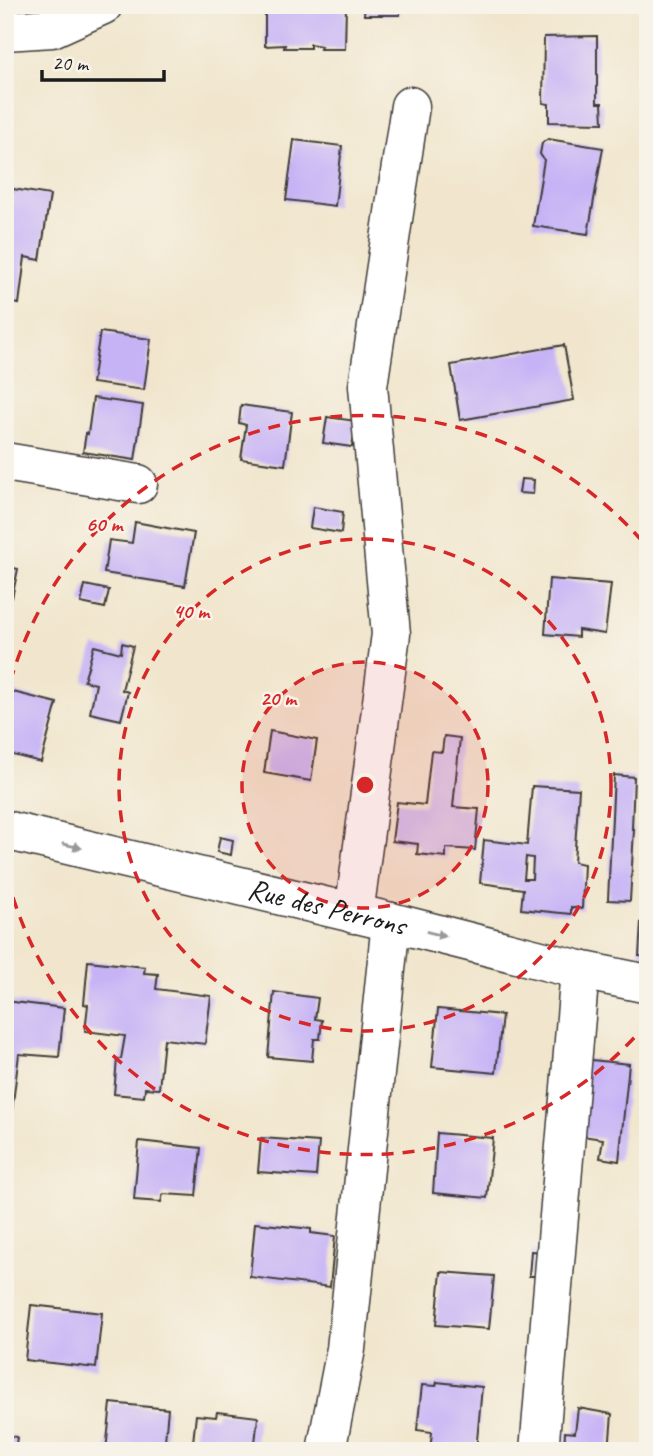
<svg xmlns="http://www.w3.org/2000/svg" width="653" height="1456" font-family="Caveat,sans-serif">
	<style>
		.building { fill: #c6b3f6; fill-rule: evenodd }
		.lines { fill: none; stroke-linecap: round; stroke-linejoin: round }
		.minor-casing { stroke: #3c3a37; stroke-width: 41 }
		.minor { stroke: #fff; stroke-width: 38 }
		.oneway { fill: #999 }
		.ring { fill: none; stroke: #d62828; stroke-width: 3.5; stroke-dasharray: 12 9 }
		.labels { text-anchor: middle; stroke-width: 5; stroke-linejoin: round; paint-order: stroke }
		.street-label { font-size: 30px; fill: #1c1c1c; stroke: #f7f3e8 }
		.centre { fill: #d62828; stroke: #f7f3e8; stroke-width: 3.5 }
		.ring-label { font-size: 21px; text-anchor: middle; font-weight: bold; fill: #d62828; stroke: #f7f3e8; stroke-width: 5; stroke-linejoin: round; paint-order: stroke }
	</style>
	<rect width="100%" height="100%" fill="#f7f3e8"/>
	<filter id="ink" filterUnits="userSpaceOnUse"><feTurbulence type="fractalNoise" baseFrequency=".0143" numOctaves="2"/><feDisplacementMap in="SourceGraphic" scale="14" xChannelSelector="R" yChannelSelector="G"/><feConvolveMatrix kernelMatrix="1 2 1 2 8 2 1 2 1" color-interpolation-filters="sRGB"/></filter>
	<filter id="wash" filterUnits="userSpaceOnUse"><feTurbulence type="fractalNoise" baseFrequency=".00686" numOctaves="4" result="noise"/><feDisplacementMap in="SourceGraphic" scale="28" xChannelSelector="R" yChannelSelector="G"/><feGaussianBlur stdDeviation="1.57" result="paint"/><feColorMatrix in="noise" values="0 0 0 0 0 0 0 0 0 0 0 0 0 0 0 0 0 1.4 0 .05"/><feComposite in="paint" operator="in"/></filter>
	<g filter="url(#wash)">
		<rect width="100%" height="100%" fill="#f1e6cd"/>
		<g id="blocks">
			<!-- building -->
			<g class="building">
				<path d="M 265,5 L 346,5 L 345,49 L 320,49 L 321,46 L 310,44 L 310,48 L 284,48 L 285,45 L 265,46 Z"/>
				<path d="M 365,5 L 432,5 L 432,10 L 400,10 L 400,15 L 364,15 Z"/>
				<path d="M 597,36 L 597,103 L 602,103 L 603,123 L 549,122 L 549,104 L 543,103 L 544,37 Z"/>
				<path d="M 548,139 L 603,148 L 588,234 L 533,226 L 544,160 L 540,154 L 542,143 Z"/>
				<path d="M 294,140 L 342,146 L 335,206 L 286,200 Z"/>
				<path d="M 13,189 L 50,195 L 40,260 L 25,257 L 19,304 L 5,302 L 5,207 L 10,208 Z"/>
				<path d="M 100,332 L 151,339 L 144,390 L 92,383 Z"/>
				<path d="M 564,345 L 574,400 L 460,420 L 451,365 Z"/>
				<path d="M 93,398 L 143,405 L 135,460 L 83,452 L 86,433 L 88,434 Z"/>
				<path d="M 241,405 L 292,412 L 285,465 L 241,459 L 246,425 L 239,423 Z"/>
				<path d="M 327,417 L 356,421 L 352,447 L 323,443 Z"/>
				<path d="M 521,479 L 534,480 L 533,494 L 519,493 Z"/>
				<path d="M 313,507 L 343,512 L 341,533 L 310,528 Z"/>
				<path d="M 135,522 L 194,533 L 185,586 L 104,573 L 109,540 L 132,543 Z"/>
				<path d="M 5,566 L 18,569 L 12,598 L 5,597 Z"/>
				<path d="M 549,579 L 611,584 L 605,634 L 578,630 L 578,637 L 545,634 Z"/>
				<path d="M 85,585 L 109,590 L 105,608 L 81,603 Z"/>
				<path d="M 122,643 L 133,646 L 122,690 L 128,692 L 121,720 L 90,713 L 96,684 L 84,681 L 94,646 L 121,653 Z"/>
				<path d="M 5,690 L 57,703 L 41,762 L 5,753 Z"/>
				<path d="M 270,731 L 317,740 L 311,781 L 264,773 Z"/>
				<path d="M 444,736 L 460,738 L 453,807 L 479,809 L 475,850 L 446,848 L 446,857 L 417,854 L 418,844 L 392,841 L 397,802 L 425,805 L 431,751 L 442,752 Z"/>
				<path d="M 614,775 L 634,777 L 632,829 L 634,829 L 630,901 L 608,900 Z"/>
				<path d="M 532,786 L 579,789 L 574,862 L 584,864 L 582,909 L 571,907 L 571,914 L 521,909 L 523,889 L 480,883 L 484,840 L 527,845 ZM 526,857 L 533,858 L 532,879 L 524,879 Z"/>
				<path d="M 220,837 L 233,840 L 231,855 L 217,852 Z"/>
				<path d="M 641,922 L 648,923 L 648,957 L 639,956 Z"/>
				<path d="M 88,961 L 145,967 L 144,973 L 158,974 L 156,989 L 211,996 L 205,1044 L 164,1039 L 159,1089 L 145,1088 L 144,1097 L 114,1094 L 117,1059 L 121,1059 L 125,1036 L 85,1031 L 88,1005 L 84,1004 Z"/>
				<path d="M 274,992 L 318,998 L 315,1019 L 322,1020 L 320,1039 L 314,1039 L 312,1061 L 268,1057 Z"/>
				<path d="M 5,1001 L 64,1008 L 59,1057 L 19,1054 L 11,1119 L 5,1118 Z"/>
				<path d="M 438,1009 L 502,1015 L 496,1073 L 432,1067 Z"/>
				<path d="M 582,1059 L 629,1064 L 619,1161 L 600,1158 L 603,1139 L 575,1135 Z"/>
				<path d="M 437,1133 L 493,1138 L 487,1198 L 433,1193 Z"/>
				<path d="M 261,1138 L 319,1142 L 316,1176 L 258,1172 Z"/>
				<path d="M 139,1141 L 201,1148 L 196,1196 L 163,1194 L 161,1202 L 134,1200 Z"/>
				<path d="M 255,1223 L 311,1229 L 311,1233 L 335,1236 L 330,1287 L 250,1277 Z"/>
				<path d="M 531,1251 L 544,1252 L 542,1276 L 529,1276 Z"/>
				<path d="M 441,1272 L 494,1276 L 489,1329 L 436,1325 Z"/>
				<path d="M 31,1305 L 102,1313 L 96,1368 L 25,1360 Z"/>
				<path d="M 437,1382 L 482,1387 L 476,1451 L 430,1451 L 432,1432 L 417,1430 L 422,1385 L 436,1386 Z"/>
				<path d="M 111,1403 L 168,1409 L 164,1451 L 106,1451 Z"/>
				<path d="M 578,1408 L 612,1414 L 609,1451 L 564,1451 L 565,1432 L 575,1433 Z"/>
				<path d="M 217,1412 L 258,1417 L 254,1451 L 192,1451 L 196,1415 L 216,1417 Z"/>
				<path d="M 5,1435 L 17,1437 L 15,1451 L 5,1451 Z"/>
			</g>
		</g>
	</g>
	<g filter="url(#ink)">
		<use href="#blocks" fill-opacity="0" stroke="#3c3a37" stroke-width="2"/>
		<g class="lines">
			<defs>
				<g id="minor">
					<path d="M 5,31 L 52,28 L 103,5"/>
					<path d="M 5,462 L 138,484"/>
					<path id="s1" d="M 5,830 L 391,922 L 580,970 L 648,984"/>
					<path d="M 354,914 L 391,634 L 368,386 L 410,106"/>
					<path d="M 326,1451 L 346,1349 L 391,922"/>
					<path d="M 539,1451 L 580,970"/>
				</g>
			</defs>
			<!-- minor casing -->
			<use href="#minor" class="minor-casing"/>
			<!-- minor -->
			<use href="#minor" class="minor"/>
		</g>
		<!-- one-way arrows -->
		<defs><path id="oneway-solid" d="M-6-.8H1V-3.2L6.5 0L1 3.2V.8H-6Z" transform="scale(1.75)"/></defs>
		<g class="oneway">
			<use href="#oneway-solid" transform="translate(72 846) rotate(13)"/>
			<use href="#oneway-solid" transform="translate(436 934) rotate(14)"/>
		</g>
	</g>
	<!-- distance rings -->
	<circle cx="365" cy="785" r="123" fill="#d62828" fill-opacity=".12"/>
	<g class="ring">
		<circle cx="365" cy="785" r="123"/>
		<circle cx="365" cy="785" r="246"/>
		<path d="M648 1022A369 369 0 0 1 5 868M5 702A369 369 0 0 1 648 548"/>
	</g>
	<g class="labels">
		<!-- street labels -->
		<g class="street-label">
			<text dy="10" stroke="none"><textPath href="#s1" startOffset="331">Rue des Perrons</textPath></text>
		</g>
	</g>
	<circle cx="365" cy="785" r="10" class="centre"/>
	<g class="ring-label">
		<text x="104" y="531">60 m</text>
		<text x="191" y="618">40 m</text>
		<text x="278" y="705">20 m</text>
	</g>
	<!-- margin -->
	<rect width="653" height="1456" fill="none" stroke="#f7f3e8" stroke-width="28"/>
	<!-- scale -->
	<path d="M42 70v10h122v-10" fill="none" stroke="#1c1c1c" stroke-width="3.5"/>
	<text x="52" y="70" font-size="21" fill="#1c1c1c" stroke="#f7f3e8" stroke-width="5" paint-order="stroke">20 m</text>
</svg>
